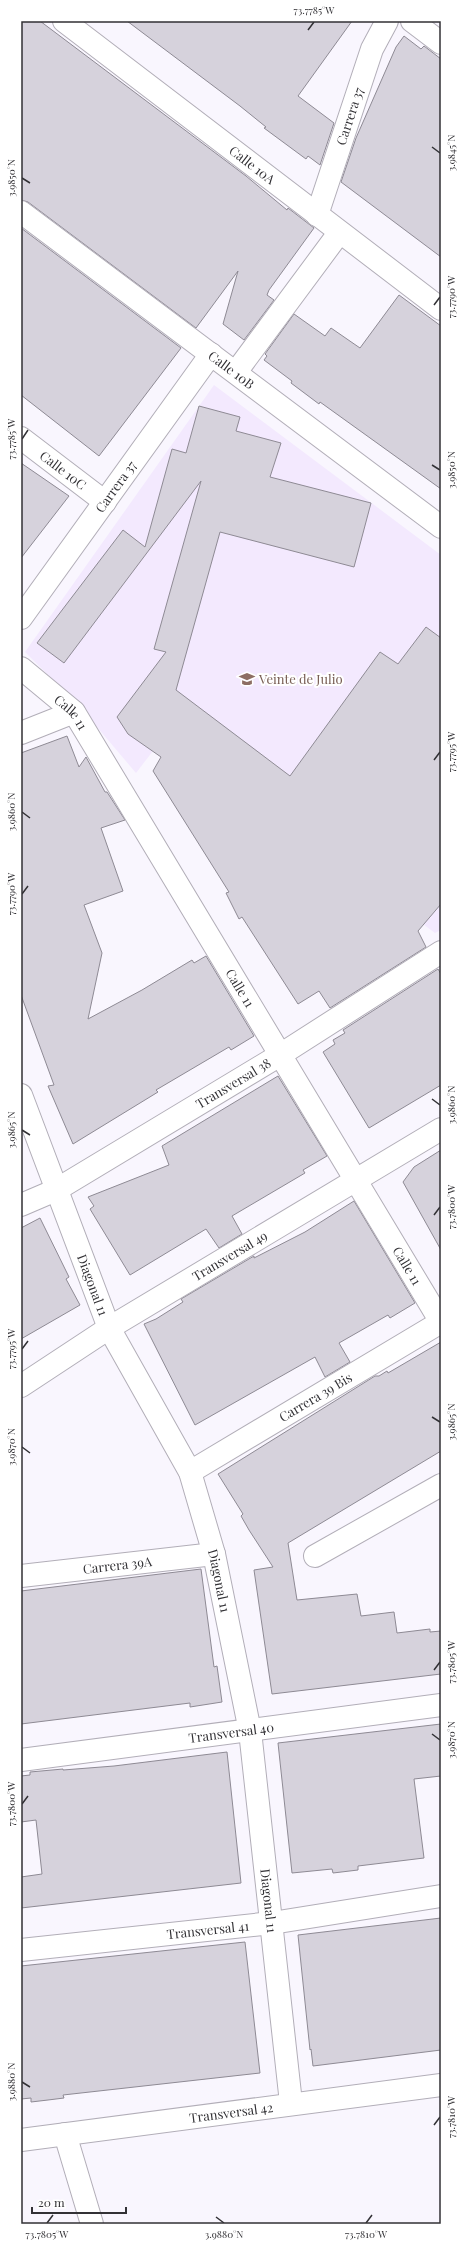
<svg xmlns="http://www.w3.org/2000/svg" width="462" height="2245" font-family="'Playfair Display',serif">
	<style>
		.education { fill: #f3e9fe }
		.building { fill: #d6d2dc; stroke: #8e8a94 }
		.lines { fill: none; stroke-linecap: round; stroke-linejoin: round }
		.minor-casing { stroke: #b2aeb8; stroke-width: 24 }
		.minor { stroke: #fff; stroke-width: 22 }
		.ticks { fill: none; stroke: #323135; stroke-width: 1.5 }
		.labels { text-anchor: middle; stroke-width: 4; stroke-linejoin: round; paint-order: stroke }
		.street-label { font-size: 13px; fill: #323135; stroke: #fff }
		.education-label { font-size: 13px; fill: #785e54; stroke: #fff; text-anchor: start }
		.neatline { fill: none; stroke: #323135; stroke-width: 1.5 }
		.ticks-label { font-size: 10px; text-anchor: middle; fill: #323135 }
	</style>
	<rect width="100%" height="100%" fill="#f9f6fe"/>
	<!-- education -->
	<path class="education" d="M 214,385 L 441,555 L 441,930 L 435,933 L 166,734 L 136,773 L 80,707 L 25,652 Z"/>
	<!-- building -->
	<g class="building">
		<path d="M 21,21 L 40,21 L 246,176 L 287,210 L 288,208 L 314,228 L 269,290 L 267,295 L 274,300 L 244,340 L 223,324 L 238,271 L 196,328 L 28,202 L 21,200 Z"/>
		<path d="M 127,21 L 352,21 L 298,96 L 334,123 L 320,165 L 308,156 L 306,159 L 264,128 L 266,127 L 240,106 Z"/>
		<path d="M 404,36 L 421,49 L 424,46 L 441,59 L 441,257 L 341,182 L 356,138 L 396,47 Z"/>
		<path d="M 21,228 L 181,348 L 99,456 L 21,395 Z"/>
		<path d="M 399,295 L 441,326 L 441,489 L 320,402 L 319,404 L 291,383 L 292,381 L 264,360 L 267,356 L 265,354 L 294,314 L 325,336 L 331,328 L 360,348 Z"/>
		<path d="M 199,406 L 240,417 L 236,431 L 281,443 L 270,477 L 371,503 L 354,567 L 220,532 L 176,690 L 290,776 L 380,652 L 398,664 L 426,627 L 441,638 L 441,904 L 418,931 L 426,947 L 330,1008 L 319,991 L 298,1004 L 242,917 L 239,919 L 226,893 L 229,892 L 153,771 L 161,757 L 128,734 L 117,717 L 166,652 L 154,649 L 201,481 L 64,663 L 37,643 L 123,530 L 145,547 L 172,449 L 186,453 Z"/>
		<path d="M 21,463 L 69,496 L 21,558 Z"/>
		<path d="M 67,736 L 79,767 L 86,757 L 105,792 L 107,792 L 125,820 L 101,828 L 123,891 L 84,905 L 102,953 L 88,1019 L 142,990 L 192,960 L 194,963 L 206,956 L 254,1036 L 231,1050 L 229,1047 L 156,1090 L 158,1092 L 73,1144 L 48,1086 L 54,1085 L 21,995 L 21,753 Z"/>
		<path d="M 438,969 L 441,974 L 441,1085 L 369,1128 L 323,1052 L 335,1044 L 333,1040 L 345,1033 L 343,1030 Z"/>
		<path d="M 278,1076 L 327,1156 L 303,1170 L 305,1173 L 232,1216 L 242,1234 L 219,1248 L 206,1229 L 130,1275 L 90,1209 L 94,1206 L 88,1197 L 169,1165 L 162,1146 Z"/>
		<path d="M 441,1150 L 441,1250 L 403,1182 L 414,1167 Z"/>
		<path d="M 354,1201 L 415,1303 L 390,1318 L 388,1315 L 339,1343 L 350,1362 L 325,1377 L 315,1357 L 195,1425 L 144,1324 L 156,1319 L 183,1302 L 181,1299 L 254,1256 L 254,1258 L 305,1232 Z"/>
		<path d="M 40,1218 L 69,1277 L 66,1279 L 80,1305 L 21,1339 L 21,1228 Z"/>
		<path d="M 441,1342 L 441,1451 L 288,1543 L 297,1600 L 357,1594 L 361,1616 L 394,1612 L 397,1633 L 430,1629 L 430,1632 L 441,1631 L 441,1674 L 272,1694 L 254,1570 L 273,1567 L 249,1530 L 241,1516 L 243,1514 L 218,1474 L 375,1376 L 379,1376 L 387,1371 L 388,1373 Z"/>
		<path d="M 201,1569 L 214,1667 L 217,1666 L 222,1702 L 190,1707 L 190,1703 L 21,1724 L 21,1591 Z"/>
		<path d="M 441,1724 L 441,1776 L 414,1779 L 424,1858 L 358,1866 L 358,1870 L 333,1873 L 332,1869 L 292,1873 L 278,1743 Z"/>
		<path d="M 227,1752 L 241,1883 L 21,1908 L 21,1877 L 42,1874 L 36,1820 L 21,1822 L 21,1776 L 30,1775 L 30,1772 L 63,1769 L 63,1770 L 114,1766 Z"/>
		<path d="M 441,1918 L 441,2050 L 313,2066 L 311,2049 L 310,2050 L 298,1935 Z"/>
		<path d="M 245,1942 L 260,2073 L 63,2095 L 64,2098 L 48,2100 L 31,2102 L 31,2098 L 21,2099 L 21,1966 Z"/>
	</g>
	<g class="lines">
		<defs>
			<g id="minor">
				<path id="s1" d="M 64,21 L 441,309"/>
				<path d="M 412,21 L 441,43"/>
				<path id="s2" d="M 21,212 L 441,527"/>
				<path id="s3" d="M 317,215 L 372,49 L 387,21"/>
				<path d="M 236,372 L 339,233"/>
				<path id="s4" d="M 21,438 L 105,502"/>
				<path id="s5" d="M 21,618 L 211,354"/>
				<path id="s6" d="M 21,668 L 74,712 L 441,1322"/>
				<path d="M 21,733 L 74,712"/>
				<path id="s7" d="M 21,1095 L 109,1328 L 190,1472 L 214,1554 L 250,1731 L 291,2103"/>
				<path id="s8" d="M 21,1205 L 56,1190 L 280,1055 L 441,952"/>
				<path id="s9" d="M 21,1386 L 109,1328 L 441,1129"/>
				<path id="s10" d="M 190,1472 L 441,1322"/>
				<path d="M 315,1556 L 441,1485"/>
				<path id="s11" d="M 21,1576 L 214,1554"/>
				<path id="s12" d="M 21,1760 L 441,1705"/>
				<path id="s13" d="M 21,1950 L 272,1923 L 441,1896"/>
				<path d="M 65,2134 L 92,2224"/>
				<path id="s14" d="M 21,2140 L 441,2085"/>
			</g>
		</defs>
		<!-- minor casing -->
		<use href="#minor" class="minor-casing"/>
		<!-- minor -->
		<use href="#minor" class="minor"/>
	</g>
	<!-- ticks -->
	<path class="ticks" d="M 308,30 L 314,22M 432,147 L 440,153M 22,178 L 30,183M 434,305 L 440,297M 22,439 L 28,430M 432,465 L 440,470M 434,760 L 440,752M 22,812 L 30,818M 22,894 L 28,886M 432,1099 L 440,1105M 22,1130 L 30,1135M 434,1215 L 440,1207M 22,1349 L 28,1341M 432,1417 L 440,1422M 22,1447 L 30,1453M 434,1670 L 440,1662M 432,1734 L 440,1740M 22,1804 L 28,1796M 22,2082 L 30,2087M 434,2125 L 440,2117M 216,2217 L 224,2223M 47,2223 L 53,2215M 366,2223 L 372,2215"/>
	<!-- icons -->
	<defs>
		<symbol id="school-bare" viewBox="-9 -9 18 18"><path d="M0-5L7-2L0 1L-7-2ZM-4 1L0 2.5L4 1V4Q0 6-4 4Z" fill="#8d6e63" stroke="#fff" stroke-width="2.5" paint-order="stroke"/></symbol>
	</defs>
	<g fill-rule="evenodd">
		<use href="#school-bare" x="236" y="668" width="22" height="22"/>
	</g>
	<g class="labels">
		<!-- street labels -->
		<g class="street-label">
			<text dy="5" stroke="none"><textPath href="#s3" startOffset="104">Carrera 37</textPath></text>
			<text dy="5" stroke="none"><textPath href="#s1" startOffset="237">Calle 10A</textPath></text>
			<text dy="5" stroke="none"><textPath href="#s2" startOffset="263">Calle 10B</textPath></text>
			<text dy="5" stroke="none"><textPath href="#s4" startOffset="53">Calle 10C</textPath></text>
			<text dy="5" stroke="none"><textPath href="#s5" startOffset="162">Carrera 37</textPath></text>
			<text dy="5" stroke="none"><textPath href="#s6" startOffset="67">Calle 11</textPath></text>
			<text dy="5" stroke="none"><textPath href="#s6" startOffset="391">Calle 11</textPath></text>
			<text dy="5" stroke="none"><textPath href="#s8" startOffset="245">Transversal 38</textPath></text>
			<text dy="5" stroke="none"><textPath href="#s9" startOffset="246">Transversal 49</textPath></text>
			<text dy="5" stroke="none"><textPath href="#s6" startOffset="715">Calle 11</textPath></text>
			<text dy="5" stroke="none"><textPath href="#s7" startOffset="203">Diagonal 11</textPath></text>
			<text dy="5" stroke="none"><textPath href="#s10" startOffset="146">Carrera 39 Bis</textPath></text>
			<text dy="5" stroke="none"><textPath href="#s11" startOffset="97">Carrera 39A</textPath></text>
			<text dy="5" stroke="none"><textPath href="#s7" startOffset="527">Diagonal 11</textPath></text>
			<text dy="5" stroke="none"><textPath href="#s12" startOffset="212">Transversal 40</textPath></text>
			<text dy="5" stroke="none"><textPath href="#s7" startOffset="851">Diagonal 11</textPath></text>
			<text dy="5" stroke="none"><textPath href="#s13" startOffset="188">Transversal 41</textPath></text>
			<text dy="5" stroke="none"><textPath href="#s14" startOffset="212">Transversal 42</textPath></text>
		</g>
		<!-- education labels -->
		<g class="education-label">
			<text x="259" y="684">Veinte de Julio</text>
		</g>
	</g>
	<!-- border -->
	<rect width="462" height="2245" fill="none" stroke="#ffffff" stroke-width="44"/>
	<!-- scale -->
	<path d="M32 2207v6h94v-6" fill="none" stroke="#323135" stroke-width="2"/>
	<text x="38" y="2207" font-size="12" fill="#323135" stroke="#ffffff" stroke-width="3" paint-order="stroke">20 m</text>
	<rect x="22" y="22" width="418" height="2201" class="neatline"/>
	<g class="ticks-label">
		<text x="314" y="14">73.7785°W</text>
		<text transform="translate(451 153) rotate(-90)" y="4">3.9845°N</text>
		<text transform="translate(11 178) rotate(-90)" y="4">3.9850°N</text>
		<text transform="translate(451 297) rotate(-90)" y="4">73.7790°W</text>
		<text transform="translate(11 439) rotate(-90)" y="4">73.7785°W</text>
		<text transform="translate(451 470) rotate(-90)" y="4">3.9850°N</text>
		<text transform="translate(451 752) rotate(-90)" y="4">73.7795°W</text>
		<text transform="translate(11 812) rotate(-90)" y="4">3.9860°N</text>
		<text transform="translate(11 894) rotate(-90)" y="4">73.7790°W</text>
		<text transform="translate(451 1105) rotate(-90)" y="4">3.9860°N</text>
		<text transform="translate(11 1130) rotate(-90)" y="4">3.9865°N</text>
		<text transform="translate(451 1207) rotate(-90)" y="4">73.7800°W</text>
		<text transform="translate(11 1349) rotate(-90)" y="4">73.7795°W</text>
		<text transform="translate(451 1422) rotate(-90)" y="4">3.9865°N</text>
		<text transform="translate(11 1447) rotate(-90)" y="4">3.9870°N</text>
		<text transform="translate(451 1662) rotate(-90)" y="4">73.7805°W</text>
		<text transform="translate(451 1740) rotate(-90)" y="4">3.9870°N</text>
		<text transform="translate(11 1804) rotate(-90)" y="4">73.7800°W</text>
		<text transform="translate(11 2082) rotate(-90)" y="4">3.9880°N</text>
		<text transform="translate(451 2117) rotate(-90)" y="4">73.7810°W</text>
		<text x="47" y="2238">73.7805°W</text>
		<text x="224" y="2238">3.9880°N</text>
		<text x="366" y="2238">73.7810°W</text>
	</g>
</svg>
